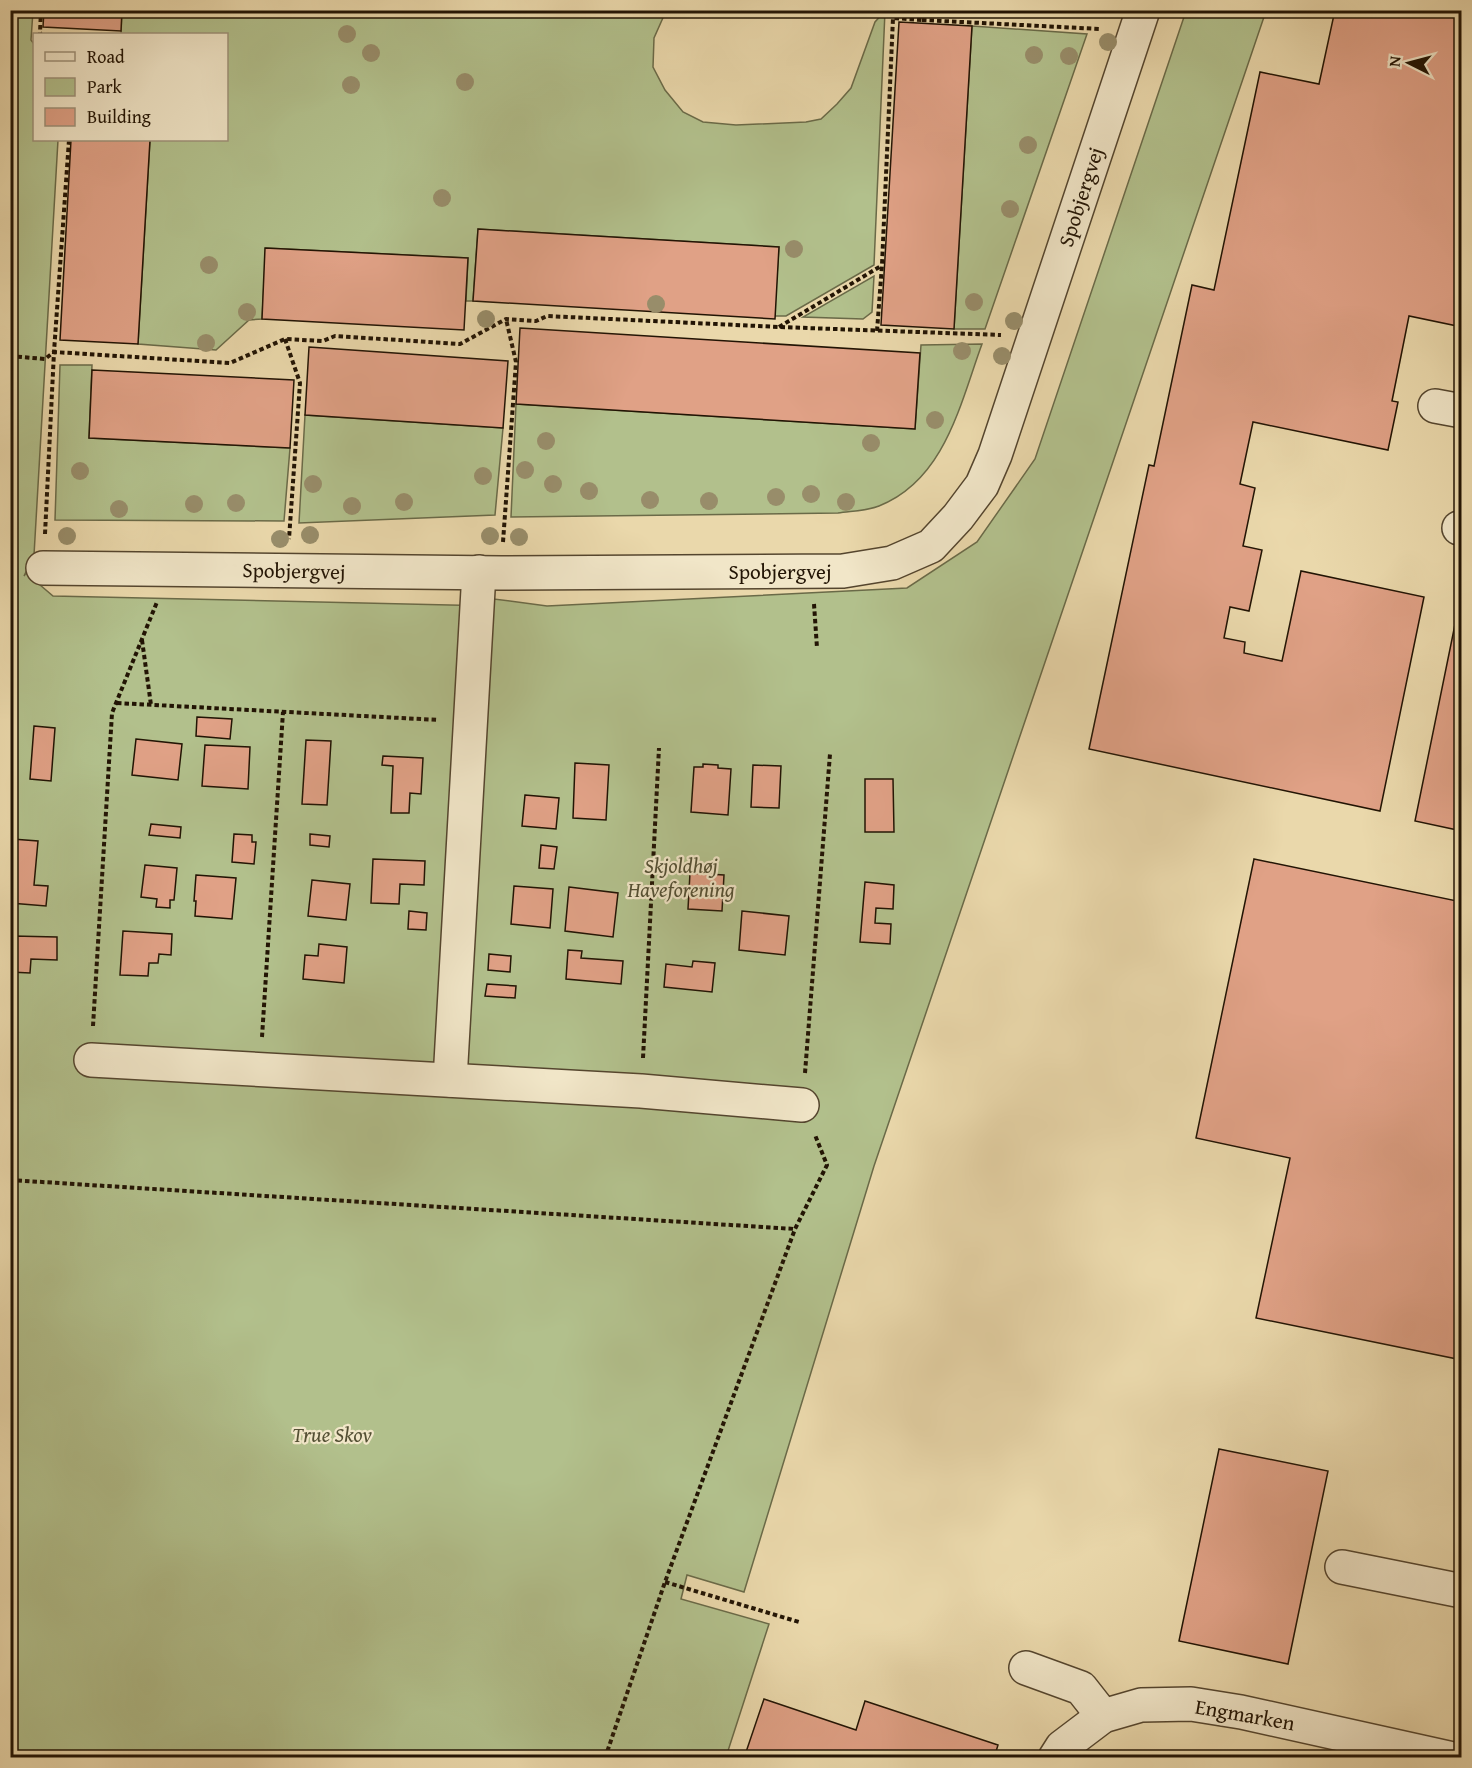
<svg xmlns="http://www.w3.org/2000/svg" width="1472" height="1768" font-family="'Gentium Book Plus',serif">
	<style>
		.green { fill: #b2c08c; stroke: #6a6a48; stroke-width: 1.5 }
		.building { fill: #e0a186; stroke: #221404; stroke-width: 1.5 }
		.lines { fill: none; stroke-linecap: round; stroke-linejoin: round }
		.minor-casing { stroke: #54452e; stroke-width: 36 }
		.path { stroke: #221404; stroke-width: 4; stroke-dasharray: 4.5 3; stroke-linecap: butt }
		.minor { stroke: #f1e6c8; stroke-width: 33 }
		.tree { fill: #988d6a }
		.labels { text-anchor: middle; stroke-width: 4.5; stroke-linejoin: round; paint-order: stroke }
		.street-label { font-size: 21px; fill: #221404; stroke: #f1e6c8 }
		.park-label { font-size: 21px; font-style: italic; fill: #545034; stroke: #f1e6c8 }
	</style>
	<rect width="100%" height="100%" fill="#ead8ab"/>
	<filter id="stains"><feTurbulence type="fractalNoise" baseFrequency=".00333" numOctaves="4"/><feColorMatrix values="0 0 0 0 .2 0 0 0 0 .09 0 0 0 0 .02 0 0 0 .5 -.17"/></filter>
	<radialGradient id="worn" r=".72"><stop offset=".6" stop-color="#630" stop-opacity="0"/><stop offset="1" stop-color="#630" stop-opacity=".3"/></radialGradient>
	<!-- green -->
	<g class="green">
		<path d="M 122,10 L 666,11 L 654,38 L 653,67 L 665,90 L 683,112 L 703,122 L 736,125 L 806,122 L 821,119 L 837,104 L 851,88 L 875,22 L 885,11 L 874,265 L 786,316 L 774,316 L 779,247 L 478,229 L 473,301 L 466,301 L 468,258 L 266,248 L 262,319 L 249,320 L 216,350 L 138,344 L 150,140 L 226,140 L 226,34 L 121,34 Z"/>
		<path d="M 1014,10 L 1094,11 L 1092,17 L 1014,14 Z"/>
		<path d="M 11,11 L 33,11 L 31,40 L 34,44 L 34,140 L 58,140 L 34,555 L 24,576 L 26,573 L 53,596 L 493,606 L 494,599 L 547,606 L 907,588 L 977,542 L 1035,459 L 1186,11 L 1266,11 L 874,1166 L 744,1592 L 687,1575 L 681,1599 L 769,1624 L 726,1757 L 11,1758 Z"/>
		<path d="M 972,26 L 1087,34 L 985,329 L 954,329 Z"/>
		<path d="M 874,276 L 872,312 L 863,319 L 803,317 Z"/>
		<path d="M 982,344 C 960,404 945,480 879,506 C 867,511 851,511 838,513 L 511,517 L 516,404 L 915,429 L 921,345 Z"/>
		<path d="M 60,365 L 92,365 L 89,438 L 290,448 L 284,521 L 55,520 Z"/>
		<path d="M 305,415 L 503,428 L 495,515 L 299,523 Z"/>
	</g>
	<!-- building -->
	<g class="building">
		<path d="M 44,10 L 122,10 L 121,31 L 43,27 Z"/>
		<path d="M 938,10 L 1014,10 L 1014,14 Z"/>
		<path d="M 1335,10 L 1462,10 L 1462,327 L 1409,316 L 1392,401 L 1398,402 L 1388,450 L 1253,422 L 1240,484 L 1255,488 L 1243,546 L 1262,550 L 1249,611 L 1230,607 L 1224,638 L 1245,642 L 1244,653 L 1282,661 L 1301,571 L 1424,597 L 1380,811 L 1089,749 L 1149,465 L 1154,466 L 1192,285 L 1214,290 L 1260,72 L 1319,84 Z"/>
		<path d="M 899,22 L 972,26 L 954,329 L 881,325 Z"/>
		<path d="M 71,140 L 150,140 L 138,344 L 60,340 Z"/>
		<path d="M 478,229 L 779,247 L 775,319 L 473,301 Z"/>
		<path d="M 265,248 L 468,258 L 464,330 L 262,319 Z"/>
		<path d="M 520,328 L 920,353 L 915,429 L 516,404 Z"/>
		<path d="M 309,347 L 508,361 L 503,428 L 305,415 Z"/>
		<path d="M 92,370 L 294,380 L 290,448 L 89,438 Z"/>
		<path d="M 1462,590 L 1462,831 L 1415,821 Z"/>
		<path d="M 197,717 L 232,719 L 230,739 L 196,736 Z"/>
		<path d="M 34,726 L 55,728 L 51,781 L 30,779 Z"/>
		<path d="M 136,739 L 182,744 L 178,780 L 132,775 Z"/>
		<path d="M 306,740 L 331,741 L 327,805 L 302,804 Z"/>
		<path d="M 205,745 L 250,747 L 248,789 L 202,786 Z"/>
		<path d="M 383,756 L 423,758 L 421,794 L 410,793 L 409,813 L 391,813 L 393,766 L 382,765 Z"/>
		<path d="M 575,763 L 609,765 L 606,820 L 573,818 Z"/>
		<path d="M 703,764 L 718,765 L 718,768 L 731,769 L 728,815 L 691,812 L 694,767 L 703,767 Z"/>
		<path d="M 753,765 L 781,766 L 779,808 L 751,807 Z"/>
		<path d="M 865,779 L 893,779 L 894,832 L 865,832 Z"/>
		<path d="M 525,795 L 559,798 L 556,829 L 522,826 Z"/>
		<path d="M 151,824 L 181,827 L 180,838 L 149,835 Z"/>
		<path d="M 234,834 L 252,835 L 252,842 L 256,842 L 254,864 L 232,862 Z"/>
		<path d="M 310,834 L 330,836 L 329,847 L 310,845 Z"/>
		<path d="M 12,839 L 38,841 L 34,885 L 48,886 L 46,906 L 10,903 Z"/>
		<path d="M 541,845 L 557,847 L 554,869 L 539,868 Z"/>
		<path d="M 373,859 L 425,861 L 424,885 L 400,884 L 399,904 L 371,903 Z"/>
		<path d="M 1254,859 L 1462,902 L 1462,1360 L 1256,1318 L 1290,1158 L 1196,1138 Z"/>
		<path d="M 145,865 L 177,868 L 174,900 L 170,900 L 170,908 L 156,907 L 157,899 L 141,897 Z"/>
		<path d="M 690,873 L 724,875 L 722,911 L 688,909 Z"/>
		<path d="M 196,875 L 236,878 L 232,919 L 195,916 L 196,901 L 194,901 Z"/>
		<path d="M 312,880 L 350,884 L 346,920 L 308,916 Z"/>
		<path d="M 865,882 L 894,885 L 893,909 L 876,908 L 875,923 L 891,924 L 890,944 L 860,942 Z"/>
		<path d="M 514,886 L 553,889 L 550,928 L 511,924 Z"/>
		<path d="M 569,887 L 618,893 L 613,937 L 565,931 Z"/>
		<path d="M 409,911 L 427,913 L 426,930 L 408,929 Z"/>
		<path d="M 742,911 L 789,916 L 785,955 L 739,950 Z"/>
		<path d="M 123,931 L 172,934 L 171,955 L 159,954 L 158,963 L 149,963 L 148,976 L 120,975 Z"/>
		<path d="M 13,936 L 57,937 L 57,960 L 31,959 L 30,973 L 10,972 Z"/>
		<path d="M 319,944 L 347,947 L 344,983 L 303,979 L 305,955 L 318,956 Z"/>
		<path d="M 568,950 L 582,951 L 581,958 L 623,961 L 621,984 L 566,979 Z"/>
		<path d="M 489,954 L 511,956 L 510,972 L 488,970 Z"/>
		<path d="M 693,961 L 715,963 L 712,992 L 664,987 L 666,964 L 692,967 Z"/>
		<path d="M 487,984 L 516,986 L 515,998 L 485,996 Z"/>
		<path d="M 1219,1449 L 1328,1471 L 1288,1664 L 1179,1641 Z"/>
		<path d="M 764,1699 L 856,1730 L 865,1701 L 998,1745 L 994,1758 L 744,1758 Z"/>
	</g>
	<g class="lines">
		<defs>
			<g id="minor">
				<path d="M 1435,406 L 1462,411"/>
				<path d="M 1459,528 L 1462,528"/>
				<path d="M 43,568 L 501,573 L 843,571 L 892,563 L 931,546 L 958,517 L 982,485 L 995,455 L 1143,10"/>
				<path d="M 91,1060 L 641,1091 L 802,1105"/>
				<path d="M 450,1080 L 479,572"/>
				<path d="M 1342,1567 L 1462,1591"/>
				<path d="M 1026,1668 L 1081,1688 L 1103,1716"/>
				<path d="M 1055,1758 L 1062,1747 L 1103,1716 L 1141,1705 L 1191,1704 L 1241,1712 L 1449,1758"/>
			</g>
		</defs>
		<!-- minor casing -->
		<use href="#minor" class="minor-casing"/>
		<!-- path -->
		<g class="path">
			<path d="M 41,10 L 40,33 L 41,34"/>
			<path d="M 922,20 L 1101,29"/>
			<path d="M 779,327 L 881,266"/>
			<path d="M 877,331 L 882,265 L 893,18 L 922,20 L 923,10"/>
			<path d="M 285,339 L 300,383 L 289,539"/>
			<path d="M 10,356 L 45,359 L 54,352 L 230,363 L 285,339 L 323,341 L 335,336 L 460,344 L 506,319 L 536,321 L 547,316 L 779,327 L 1001,335"/>
			<path d="M 45,534 L 54,352 L 69,140"/>
			<path d="M 503,542 L 516,362 L 506,319"/>
			<path d="M 814,604 L 817,648"/>
			<path d="M 142,640 L 151,705"/>
			<path d="M 117,703 L 439,720"/>
			<path d="M 93,1026 L 112,713 L 157,602"/>
			<path d="M 262,1037 L 283,712"/>
			<path d="M 643,1058 L 659,748"/>
			<path d="M 805,1073 L 830,754"/>
			<path d="M 10,1180 L 795,1229"/>
			<path d="M 665,1582 L 799,1622"/>
			<path d="M 605,1758 L 665,1582 L 795,1229 L 827,1165 L 815,1135"/>
		</g>
		<!-- minor -->
		<use href="#minor" class="minor"/>
	</g>
	<!-- trees -->
	<g class="tree">
		<circle cx="347" cy="34" r="9"/>
		<circle cx="1108" cy="42" r="9"/>
		<circle cx="371" cy="53" r="9"/>
		<circle cx="1034" cy="55" r="9"/>
		<circle cx="1069" cy="56" r="9"/>
		<circle cx="465" cy="82" r="9"/>
		<circle cx="351" cy="85" r="9"/>
		<circle cx="1028" cy="145" r="9"/>
		<circle cx="442" cy="198" r="9"/>
		<circle cx="1010" cy="209" r="9"/>
		<circle cx="794" cy="249" r="9"/>
		<circle cx="209" cy="265" r="9"/>
		<circle cx="974" cy="302" r="9"/>
		<circle cx="656" cy="304" r="9"/>
		<circle cx="247" cy="312" r="9"/>
		<circle cx="486" cy="319" r="9"/>
		<circle cx="1014" cy="321" r="9"/>
		<circle cx="206" cy="343" r="9"/>
		<circle cx="962" cy="351" r="9"/>
		<circle cx="1002" cy="356" r="9"/>
		<circle cx="935" cy="420" r="9"/>
		<circle cx="546" cy="441" r="9"/>
		<circle cx="871" cy="443" r="9"/>
		<circle cx="525" cy="470" r="9"/>
		<circle cx="80" cy="471" r="9"/>
		<circle cx="483" cy="476" r="9"/>
		<circle cx="313" cy="484" r="9"/>
		<circle cx="553" cy="484" r="9"/>
		<circle cx="589" cy="491" r="9"/>
		<circle cx="811" cy="494" r="9"/>
		<circle cx="776" cy="497" r="9"/>
		<circle cx="650" cy="500" r="9"/>
		<circle cx="709" cy="501" r="9"/>
		<circle cx="404" cy="502" r="9"/>
		<circle cx="846" cy="502" r="9"/>
		<circle cx="236" cy="503" r="9"/>
		<circle cx="194" cy="504" r="9"/>
		<circle cx="352" cy="506" r="9"/>
		<circle cx="119" cy="509" r="9"/>
		<circle cx="310" cy="535" r="9"/>
		<circle cx="67" cy="536" r="9"/>
		<circle cx="490" cy="536" r="9"/>
		<circle cx="519" cy="537" r="9"/>
		<circle cx="280" cy="539" r="9"/>
	</g>
	<g class="labels">
		<!-- street labels -->
		<g class="street-label">
			<text transform="translate(1081 197) rotate(-72)" y="7">Spobjergvej</text>
			<text transform="translate(294 571) rotate(1)" y="7">Spobjergvej</text>
			<text x="780" y="579">Spobjergvej</text>
			<text transform="translate(1245 1715) rotate(10)" y="7">Engmarken</text>
		</g>
		<!-- park labels -->
		<g class="park-label">
			<text x="681" y="873">Skjoldhøj<tspan x="681" dy="24">Haveforening</tspan></text>
			<text x="332" y="1442">True Skov</text>
		</g>
	</g>
	<!-- margin -->
	<rect width="1472" height="1768" fill="none" stroke="#ead8ab" stroke-width="36"/>
	<rect x="12" y="12" width="1448" height="1744" fill="none" stroke="#221404" stroke-width="3"/>
	<rect x="18" y="18" width="1436" height="1732" fill="none" stroke="#221404" stroke-width="1.5"/>
	<!-- legend -->
	<rect x="33" y="33" width="195" height="108" fill="#f1e6c8" stroke="#9e927a" stroke-width="1.5"/>
	<rect x="45" y="52" width="30" height="9" fill="#f1e6c8" stroke="#9e927a" stroke-width="1.5"/>
	<text x="87" y="63" font-size="18" fill="#221404">Road</text>
	<rect x="45" y="78" width="30" height="18" fill="#b2c08c" stroke="#9e927a" stroke-width="1.5"/>
	<text x="87" y="93" font-size="18" fill="#221404">Park</text>
	<rect x="45" y="108" width="30" height="18" fill="#e0a186" stroke="#9e927a" stroke-width="1.5"/>
	<text x="87" y="123" font-size="18" fill="#221404">Building</text>
	<!-- north arrow -->
	<g transform="translate(1409 63) rotate(276)" stroke="#f1e6c8" stroke-width="4.5" paint-order="stroke">
	<path d="M0-4.5L10 22L0 15L-10 22Z" fill="#221404"/>
	<text y="-9" font-size="16" font-weight="bold" text-anchor="middle" fill="#221404">N</text>
	</g>
	<rect width="100%" height="100%" filter="url(#stains)"/>
	<rect width="100%" height="100%" fill="url(#worn)"/>
</svg>
